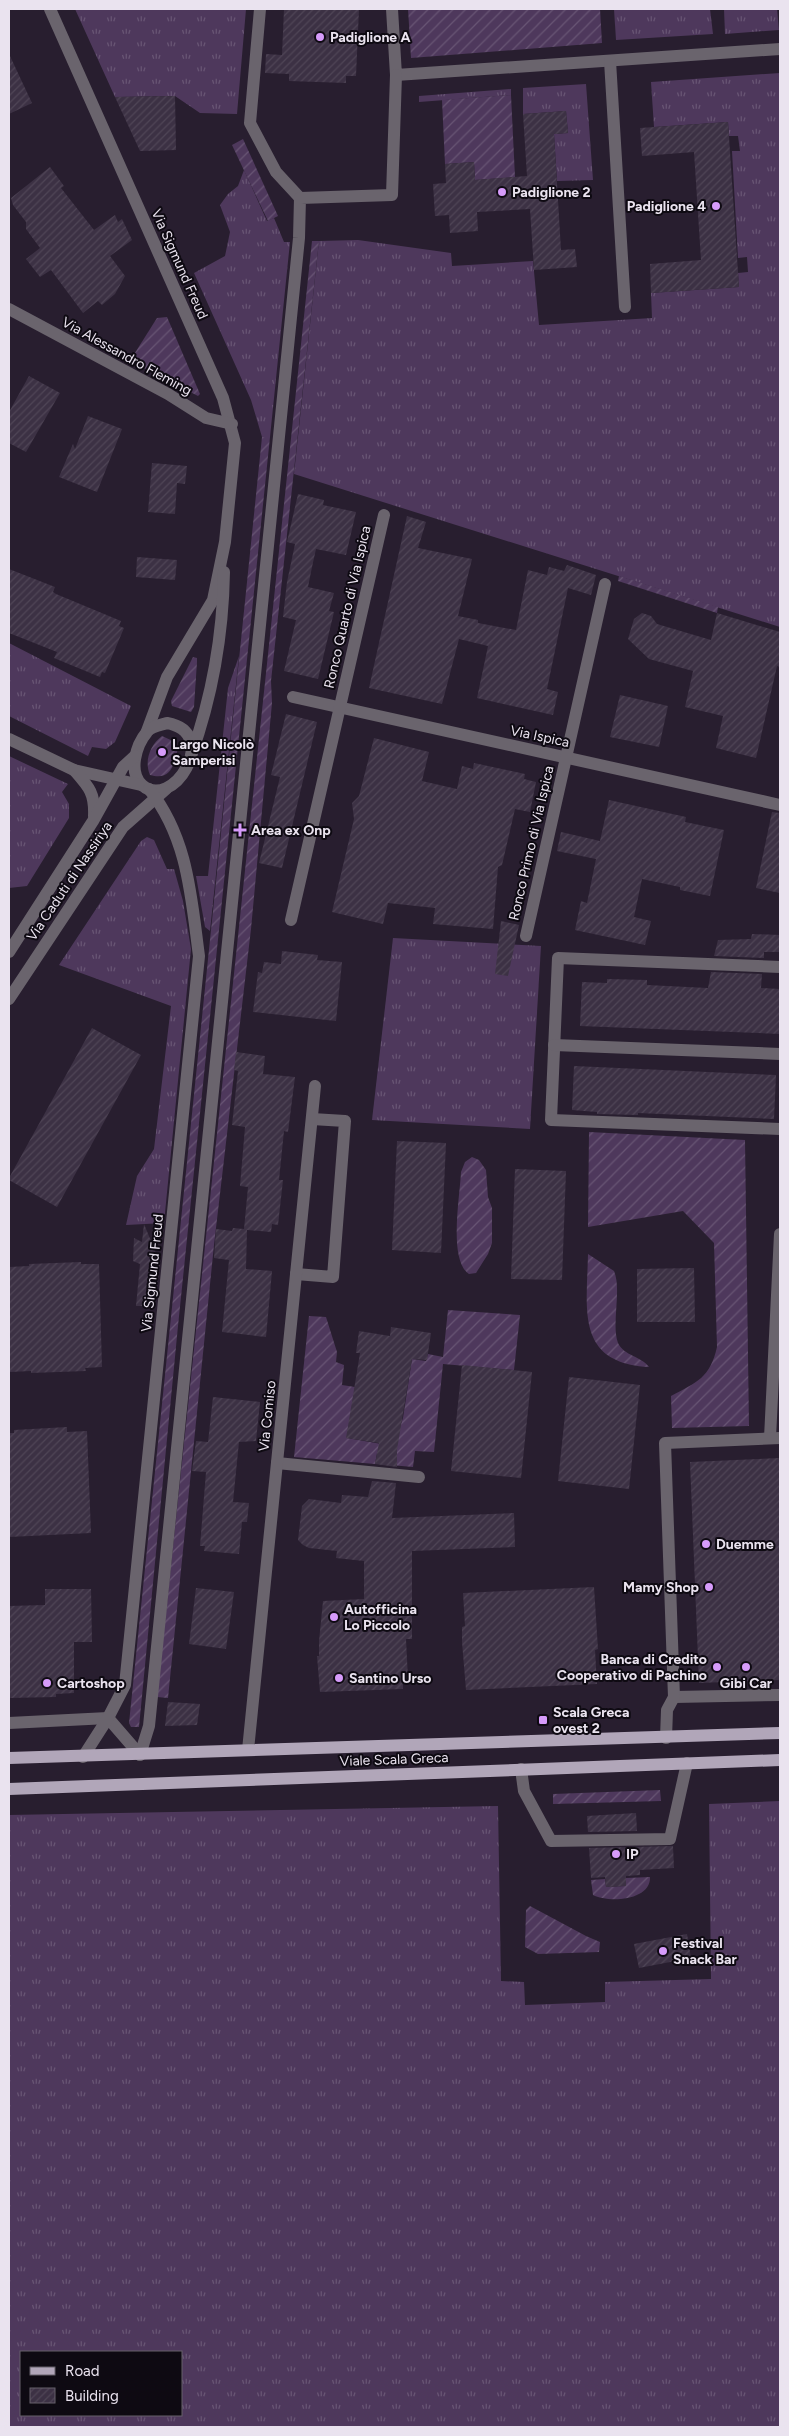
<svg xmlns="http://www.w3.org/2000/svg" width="789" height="2436" font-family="Figtree,sans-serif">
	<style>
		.grass { fill: url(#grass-tufts); fill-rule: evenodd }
		.garden { fill: url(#garden-furrows) }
		.building { fill: url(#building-hatch) }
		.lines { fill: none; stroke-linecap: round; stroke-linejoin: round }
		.service { stroke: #6a646d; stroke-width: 12 }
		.minor { stroke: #6a646d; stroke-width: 12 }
		.primary { stroke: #b1a6b9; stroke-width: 12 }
		.poi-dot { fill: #d69bfa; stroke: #0e0a12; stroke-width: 2 }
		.labels { text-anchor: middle; stroke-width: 4; stroke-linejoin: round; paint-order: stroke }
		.poi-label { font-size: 14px; font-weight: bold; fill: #eae3ef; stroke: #0e0a12; text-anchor: start }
		.street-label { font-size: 14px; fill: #eae3ef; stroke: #0e0a12 }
	</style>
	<defs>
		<pattern id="grass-tufts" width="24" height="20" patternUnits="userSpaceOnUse" patternTransform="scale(1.25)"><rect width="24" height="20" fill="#4e385c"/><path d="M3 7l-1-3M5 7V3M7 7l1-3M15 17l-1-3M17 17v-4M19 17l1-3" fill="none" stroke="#685574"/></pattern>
		<pattern id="garden-furrows" width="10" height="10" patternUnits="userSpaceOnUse" patternTransform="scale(1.25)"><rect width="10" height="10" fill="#4e385c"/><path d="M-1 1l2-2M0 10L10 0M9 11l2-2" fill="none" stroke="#685574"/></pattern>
		<pattern id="building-hatch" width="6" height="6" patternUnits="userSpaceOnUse" patternTransform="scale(1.25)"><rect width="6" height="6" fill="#3c3144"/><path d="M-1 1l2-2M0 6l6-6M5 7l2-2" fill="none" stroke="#4f4556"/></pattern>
	</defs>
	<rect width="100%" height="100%" fill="#281e2f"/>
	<!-- grass -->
	<g class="grass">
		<path d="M 75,9 L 246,9 L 237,114 L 200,113 L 175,96 L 115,97 Z"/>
		<path d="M 614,9 L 710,9 L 713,34 L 616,40 Z"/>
		<path d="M 724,9 L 777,9 L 779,30 L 725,34 Z"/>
		<path d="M 780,73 L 780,627 L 294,474 L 319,241 L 358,240 L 451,253 L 452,266 L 533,261 L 539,325 L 652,318 L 651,293 L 739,287 L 738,273 L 748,272 L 747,257 L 738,258 L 732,151 L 740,151 L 738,136 L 729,136 L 728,122 L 654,127 L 651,82 Z"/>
		<path d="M 586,84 L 593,180 L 557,181 L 554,134 L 568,133 L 566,111 L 523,114 L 523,88 Z"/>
		<path d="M 511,89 L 511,95 L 419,102 L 419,96 Z"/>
		<path d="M 244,170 L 267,221 L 274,218 L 284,242 L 290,242 L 270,437 L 262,437 L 251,400 L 194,273 L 225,256 L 230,232 L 220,205 L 228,194 L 238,186 Z"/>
		<path d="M 9,643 L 131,706 L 115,742 L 106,749 L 92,747 L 88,756 L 9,716 Z"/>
		<path d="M 239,656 L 210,931 L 205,927 L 196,876 L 208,876 L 228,688 Z"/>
		<path d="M 9,756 L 68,784 L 62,792 L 69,804 L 69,818 L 27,886 L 9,888 Z"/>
		<path d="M 147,837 L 154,840 L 167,869 L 174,869 L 183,901 L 191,949 L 164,1223 L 126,1225 L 137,1176 L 154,1149 L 171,1006 L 59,965 L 141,841 Z"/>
		<path d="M 393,938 L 541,946 L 530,1129 L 372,1120 Z"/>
		<path d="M 780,1801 L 780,2427 L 9,2427 L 9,1815 L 498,1806 L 501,1981 L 524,1982 L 525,2005 L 605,2002 L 605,1982 L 711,1979 L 709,1804 ZM 181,2352 L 181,2415 L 21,2415 L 21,2352 Z"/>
	</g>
	<!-- garden -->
	<g class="garden">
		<path d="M 408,9 L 600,9 L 602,43 L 411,58 Z"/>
		<path d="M 511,95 L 515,177 L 475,180 L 474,162 L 445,164 L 442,100 Z"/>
		<path d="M 243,139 L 278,216 L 268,221 L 232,145 Z"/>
		<path d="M 312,241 L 319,241 L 271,681 L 272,703 L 251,929 L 214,1245 L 168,1698 L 157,1697 Z"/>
		<path d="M 167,317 L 200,394 L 198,396 L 134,363 L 133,356 L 157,318 Z"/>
		<path d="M 262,437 L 270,437 L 178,1326 L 139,1727 L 131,1727 L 129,1723 Z"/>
		<path d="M 619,576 L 718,607 L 717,613 L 618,581 Z"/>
		<path d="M 193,657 L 197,658 L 197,662 L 194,707 L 191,712 L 172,706 L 171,701 Z"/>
		<path d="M 162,736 L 175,742 L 178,748 C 174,765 171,781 150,775 C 144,761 150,745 162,736 Z"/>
		<path d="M 589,1132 L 745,1140 L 749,1426 L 672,1428 L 671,1396 C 697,1382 710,1378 717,1347 L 714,1243 L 683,1211 L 588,1227 Z"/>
		<path d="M 472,1157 L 479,1160 L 486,1170 L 488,1197 L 492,1208 L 492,1243 L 488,1254 L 476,1273 L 469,1274 C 448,1260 460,1196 461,1172 L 465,1162 Z"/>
		<path d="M 588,1254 L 614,1271 C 622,1290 611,1324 618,1343 C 624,1356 641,1356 649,1367 C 575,1363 587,1309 588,1254 Z"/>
		<path d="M 448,1310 L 520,1315 L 514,1370 L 443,1364 L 434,1452 L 415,1451 L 413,1467 L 390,1465 L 377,1453 L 375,1464 L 294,1457 L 309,1316 L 326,1317 L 337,1352 L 336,1362 L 344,1365 L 342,1385 L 355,1387 L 347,1438 L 393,1446 L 403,1418 L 412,1359 L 426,1361 L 428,1354 L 443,1357 Z"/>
		<path d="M 660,1790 L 661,1801 L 553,1804 L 553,1794 Z"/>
		<path d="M 650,1877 C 651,1901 608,1903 593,1895 L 591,1880 L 605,1879 L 606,1887 L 626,1886 L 626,1878 Z"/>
		<path d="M 530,1906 L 586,1936 L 600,1942 L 599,1952 L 538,1954 L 525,1947 L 526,1910 Z"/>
	</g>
	<!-- building -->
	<g class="building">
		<path d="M 284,9 L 359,9 L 356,76 L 346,76 L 346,83 L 289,81 L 289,74 L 265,73 L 266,54 L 282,55 Z"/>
		<path d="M 9,54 L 32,103 L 9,114 Z"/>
		<path d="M 175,96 L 176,150 L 140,151 L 115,97 Z"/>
		<path d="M 566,111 L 568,133 L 554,134 L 561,250 L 575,249 L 577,267 L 534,270 L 530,209 L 477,212 L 478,231 L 450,233 L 449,215 L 435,216 L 433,184 L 446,183 L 445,164 L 474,162 L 475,180 L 527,176 L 523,114 Z"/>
		<path d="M 728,122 L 739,287 L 651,293 L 650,264 L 701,260 L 694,152 L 642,156 L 640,128 Z"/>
		<path d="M 50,167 L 64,186 L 61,188 L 94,230 L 115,215 L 118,222 L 122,219 L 132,240 L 110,256 L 125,276 L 115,294 L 102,305 L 98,301 L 83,313 L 51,270 L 40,277 L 26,259 L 40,248 L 26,229 L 26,222 L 13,205 L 11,198 Z"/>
		<path d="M 29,376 L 60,393 L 26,452 L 9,443 L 9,412 Z"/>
		<path d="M 88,416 L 122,429 L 97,492 L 59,477 L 73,444 L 75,449 Z"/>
		<path d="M 152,463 L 187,466 L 185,484 L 177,483 L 175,514 L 148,512 Z"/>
		<path d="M 298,494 L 324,500 L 323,505 L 356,512 L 346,555 L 316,549 L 312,567 L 308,587 L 334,593 L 329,611 L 334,612 L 318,679 L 284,671 L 296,620 L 283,617 L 287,582 L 295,544 L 287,542 Z"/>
		<path d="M 407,516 L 426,522 L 418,548 L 472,559 L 458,616 L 478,620 L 478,623 L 516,630 L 528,570 L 547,575 L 549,567 L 564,571 L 567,565 L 596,575 L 591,595 L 568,588 L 547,689 L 558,692 L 553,715 L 477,698 L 488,646 L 459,639 L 442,704 L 369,688 Z"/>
		<path d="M 137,557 L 177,560 L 175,580 L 136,577 Z"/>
		<path d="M 9,569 L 55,587 L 53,592 L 56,594 L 121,621 L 119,626 L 124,628 L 105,673 L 102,672 L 100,677 L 54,658 L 57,652 L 9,633 Z"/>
		<path d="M 642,613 L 651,616 L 657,624 L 711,640 L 717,613 L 780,632 L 780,667 L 777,666 L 756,758 L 716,748 L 723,716 L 685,707 L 693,671 L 649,659 L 628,639 L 634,619 Z"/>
		<path d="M 620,695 L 668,706 L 659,747 L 610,737 Z"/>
		<path d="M 286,714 L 317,722 L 282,868 L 259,863 L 280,777 L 271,775 Z"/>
		<path d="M 374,738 L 429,752 L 422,781 L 457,789 L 462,766 L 473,769 L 474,763 L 525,774 L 524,779 L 536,782 L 530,812 L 515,809 L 502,865 L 498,867 L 493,929 L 433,924 L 435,908 L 388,903 L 383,924 L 332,912 L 354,819 L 352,803 L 359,796 Z"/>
		<path d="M 609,800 L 686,817 L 685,822 L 724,830 L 710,896 L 680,890 L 680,887 L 642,879 L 634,917 L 651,921 L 645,945 L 575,930 L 581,901 L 587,903 L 596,859 L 557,851 L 561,832 L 600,841 Z"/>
		<path d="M 772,812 L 780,813 L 780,893 L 756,888 Z"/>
		<path d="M 501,921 L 519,925 L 508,976 L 495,974 Z"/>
		<path d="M 752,934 L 780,935 L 780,952 L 764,952 L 764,958 L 714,956 L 718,940 L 751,939 Z"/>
		<path d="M 282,951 L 318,955 L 317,960 L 342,962 L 336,1021 L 253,1012 L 258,972 L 262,973 L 264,962 L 281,964 Z"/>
		<path d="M 711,972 L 762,974 L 761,988 L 780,989 L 780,1034 L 580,1026 L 582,982 L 607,983 L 607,979 L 647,980 L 647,985 L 708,988 Z"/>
		<path d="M 92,1028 L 141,1055 L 57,1207 L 9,1180 L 9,1178 Z"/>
		<path d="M 236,1052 L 265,1056 L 263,1074 L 295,1077 L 288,1132 L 284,1131 L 279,1180 L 283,1180 L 278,1225 L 272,1224 L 271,1232 L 247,1230 L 246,1269 L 272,1271 L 266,1337 L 222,1332 L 229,1260 L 214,1258 L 216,1229 L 232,1231 L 233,1228 L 244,1229 L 248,1187 L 240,1186 L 245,1127 L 232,1125 L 238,1071 L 234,1070 Z"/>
		<path d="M 574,1066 L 776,1075 L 774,1119 L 638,1113 L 638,1115 L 597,1114 L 597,1112 L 572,1110 Z"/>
		<path d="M 397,1141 L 446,1143 L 441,1253 L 392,1250 Z"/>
		<path d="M 515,1169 L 566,1171 L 562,1280 L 511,1279 Z"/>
		<path d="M 144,1224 L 160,1263 L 155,1306 L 136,1306 L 140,1264 L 133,1261 L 134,1238 L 142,1242 Z"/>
		<path d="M 81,1262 L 81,1264 L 99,1264 L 102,1367 L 85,1368 L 86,1371 L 31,1373 L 31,1371 L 10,1372 L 9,1267 L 29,1266 L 29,1264 Z"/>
		<path d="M 694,1268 L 695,1322 L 637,1322 L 637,1269 Z"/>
		<path d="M 391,1327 L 431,1333 L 427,1360 L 412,1359 L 397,1450 L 397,1467 L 375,1464 L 379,1443 L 346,1438 L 360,1353 L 356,1353 L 359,1331 L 390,1336 Z"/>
		<path d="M 462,1365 L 532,1372 L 521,1478 L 451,1471 Z"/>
		<path d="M 569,1377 L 640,1385 L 629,1489 L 558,1481 Z"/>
		<path d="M 213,1397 L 260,1402 L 256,1441 L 239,1442 L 233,1502 L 249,1503 L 247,1522 L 242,1522 L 239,1554 L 204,1551 L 205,1546 L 200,1546 L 206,1472 L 192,1471 L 196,1441 L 208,1442 Z"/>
		<path d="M 67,1427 L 67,1432 L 87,1431 L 91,1533 L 9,1537 L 9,1433 L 14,1433 L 14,1430 Z"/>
		<path d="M 780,1458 L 780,1680 L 699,1683 L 690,1462 Z"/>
		<path d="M 372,1481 L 396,1483 L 392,1518 L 514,1513 L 515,1547 L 412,1551 L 412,1639 L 406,1639 L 408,1679 L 403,1679 L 403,1689 L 320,1692 L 317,1656 L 319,1656 L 319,1641 L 323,1601 L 364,1599 L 364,1561 L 336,1558 L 337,1551 L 309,1548 L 303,1545 L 298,1540 L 302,1506 L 309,1499 L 341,1503 L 342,1495 L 368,1497 Z"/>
		<path d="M 594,1587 L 598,1649 L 595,1650 L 597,1684 L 466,1690 L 462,1642 L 462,1627 L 465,1626 L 463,1593 Z"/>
		<path d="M 196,1588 L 234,1592 L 226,1649 L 189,1644 Z"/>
		<path d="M 45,1589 L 91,1589 L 92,1642 L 74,1642 L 74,1693 L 56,1694 L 56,1697 L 9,1698 L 9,1606 L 45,1605 Z"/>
		<path d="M 168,1702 L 200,1704 L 197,1725 L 165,1726 Z"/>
		<path d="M 636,1813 L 637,1831 L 588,1832 L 587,1816 Z"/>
		<path d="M 673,1846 L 674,1868 L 640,1870 L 640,1875 L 626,1876 L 626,1886 L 606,1887 L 605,1877 L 591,1878 L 589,1848 Z"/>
		<path d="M 687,1934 L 691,1958 L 639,1968 L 634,1944 Z"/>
	</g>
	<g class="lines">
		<!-- service -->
		<g class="service">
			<path d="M 260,9 L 250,123 L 276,172 L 300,198"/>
			<path d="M 392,9 L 396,75 L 780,49"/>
			<path d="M 610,61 L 625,307"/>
			<path d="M 780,967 L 558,958 L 551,1120 L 780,1129"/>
			<path d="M 554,1045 L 780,1054"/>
			<path d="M 296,1274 L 333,1277 L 345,1121 L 312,1119"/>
			<path d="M 770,1438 L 780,1234"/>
			<path d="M 674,1697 L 780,1695"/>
			<path d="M 9,1723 L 108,1718"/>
			<path d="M 666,1738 L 667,1710 L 674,1697 L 665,1443 L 780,1438"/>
			<path d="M 140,1755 L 149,1726 L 299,238 L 300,198 L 392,195 L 396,75"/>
			<path d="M 521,1769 L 524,1791 L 551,1841 L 670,1839 L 687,1763"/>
		</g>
		<!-- minor -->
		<g class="minor">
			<path d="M 50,9 L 223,398 L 235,443 L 225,542 L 213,600 L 167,677 L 147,731"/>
			<path d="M 9,309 L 168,394 L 206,418 L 232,424"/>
			<path d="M 293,697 L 780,805"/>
			<path d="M 167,723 C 222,733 172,812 142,785 C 128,772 136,745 147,732 C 151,726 161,725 167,723 Z"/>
			<path d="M 9,739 L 74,770 L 141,785"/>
			<path d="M 191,756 C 212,697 223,635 224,572"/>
			<path d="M 74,770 C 89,787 95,793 94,816"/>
			<path d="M 291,920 L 384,515"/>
			<path d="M 526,936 L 605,584"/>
			<path d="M 9,952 L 93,821 L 123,767 L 135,756"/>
			<path d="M 9,999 L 123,827 L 166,789"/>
			<path d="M 277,1463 L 419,1477"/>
			<path d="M 108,1718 L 140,1755"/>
			<path d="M 248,1750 L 315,1086"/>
			<path d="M 83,1757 L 108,1718 L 125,1685 L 199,956 C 191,896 188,838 149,789"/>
		</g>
		<!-- primary -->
		<g class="primary">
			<path d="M 9,1758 L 780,1733"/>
			<path d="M 9,1789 L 780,1760"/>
		</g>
	</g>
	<!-- markers -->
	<g class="poi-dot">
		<circle cx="320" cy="37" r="5"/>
		<circle cx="502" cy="192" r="5"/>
		<circle cx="716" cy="206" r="5"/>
		<circle cx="162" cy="752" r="5"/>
		<path d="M237.5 822.5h5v5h5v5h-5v5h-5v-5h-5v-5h5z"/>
		<circle cx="706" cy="1544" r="5"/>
		<circle cx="709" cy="1587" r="5"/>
		<circle cx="334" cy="1617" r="5"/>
		<circle cx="717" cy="1667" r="5"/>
		<circle cx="746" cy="1667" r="5"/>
		<circle cx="339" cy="1678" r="5"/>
		<circle cx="47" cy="1683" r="5"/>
		<rect x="538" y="1715" width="10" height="10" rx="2.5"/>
		<circle cx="616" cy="1854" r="5"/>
		<circle cx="663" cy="1951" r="5"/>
	</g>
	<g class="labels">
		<!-- poi labels -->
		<g class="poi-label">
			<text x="330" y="42">Padiglione A</text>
			<text x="512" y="197">Padiglione 2</text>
			<text x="706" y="211" text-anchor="end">Padiglione 4</text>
			<text x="172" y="749">Largo Nicolò<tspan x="172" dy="16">Samperisi</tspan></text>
			<text x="251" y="835">Area ex Onp</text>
			<text x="716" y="1549">Duemme</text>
			<text x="699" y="1592" text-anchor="end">Mamy Shop</text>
			<text x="344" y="1614">Autofficina<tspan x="344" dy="16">Lo Piccolo</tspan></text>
			<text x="707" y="1664" text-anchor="end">Banca di Credito<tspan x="707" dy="16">Cooperativo di Pachino</tspan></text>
			<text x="349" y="1683">Santino Urso</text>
			<text x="57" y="1688">Cartoshop</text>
			<text x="746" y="1688" text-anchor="middle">Gibi Car</text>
			<text x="553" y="1717">Scala Greca<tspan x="553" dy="16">ovest 2</tspan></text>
			<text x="626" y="1859">IP</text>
			<text x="673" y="1948">Festival<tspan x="673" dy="16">Snack Bar</tspan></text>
		</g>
		<!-- street labels -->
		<g class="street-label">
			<text transform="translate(180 264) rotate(66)" y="5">Via Sigmund Freud</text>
			<text transform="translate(127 356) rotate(29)" y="5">Via Alessandro Fleming</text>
			<text transform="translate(347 607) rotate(-77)" y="5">Ronco Quarto di Via Ispica</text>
			<text transform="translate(540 736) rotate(12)" y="5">Via Ispica</text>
			<text transform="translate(531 843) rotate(-77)" y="5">Ronco Primo di Via Ispica</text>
			<text transform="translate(69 881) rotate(-56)" y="5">Via Caduti di Nassiriya</text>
			<text transform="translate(152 1273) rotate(-84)" y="5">Via Sigmund Freud</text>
			<text transform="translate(267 1416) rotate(-84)" y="5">Via Comiso</text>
			<text transform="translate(394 1759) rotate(-2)" y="5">Viale Scala Greca</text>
		</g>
	</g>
	<!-- border -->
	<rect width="789" height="2436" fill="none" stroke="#eae3ef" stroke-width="20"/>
	<!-- legend -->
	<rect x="20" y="2351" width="162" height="65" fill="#0e0a12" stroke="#66616a"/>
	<rect x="30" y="2367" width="25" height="8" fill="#b1a6b9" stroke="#66616a"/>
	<text x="65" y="2376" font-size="15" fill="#eae3ef">Road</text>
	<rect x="30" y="2388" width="25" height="15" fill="url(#building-hatch)" stroke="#66616a"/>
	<text x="65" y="2401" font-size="15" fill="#eae3ef">Building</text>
</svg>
